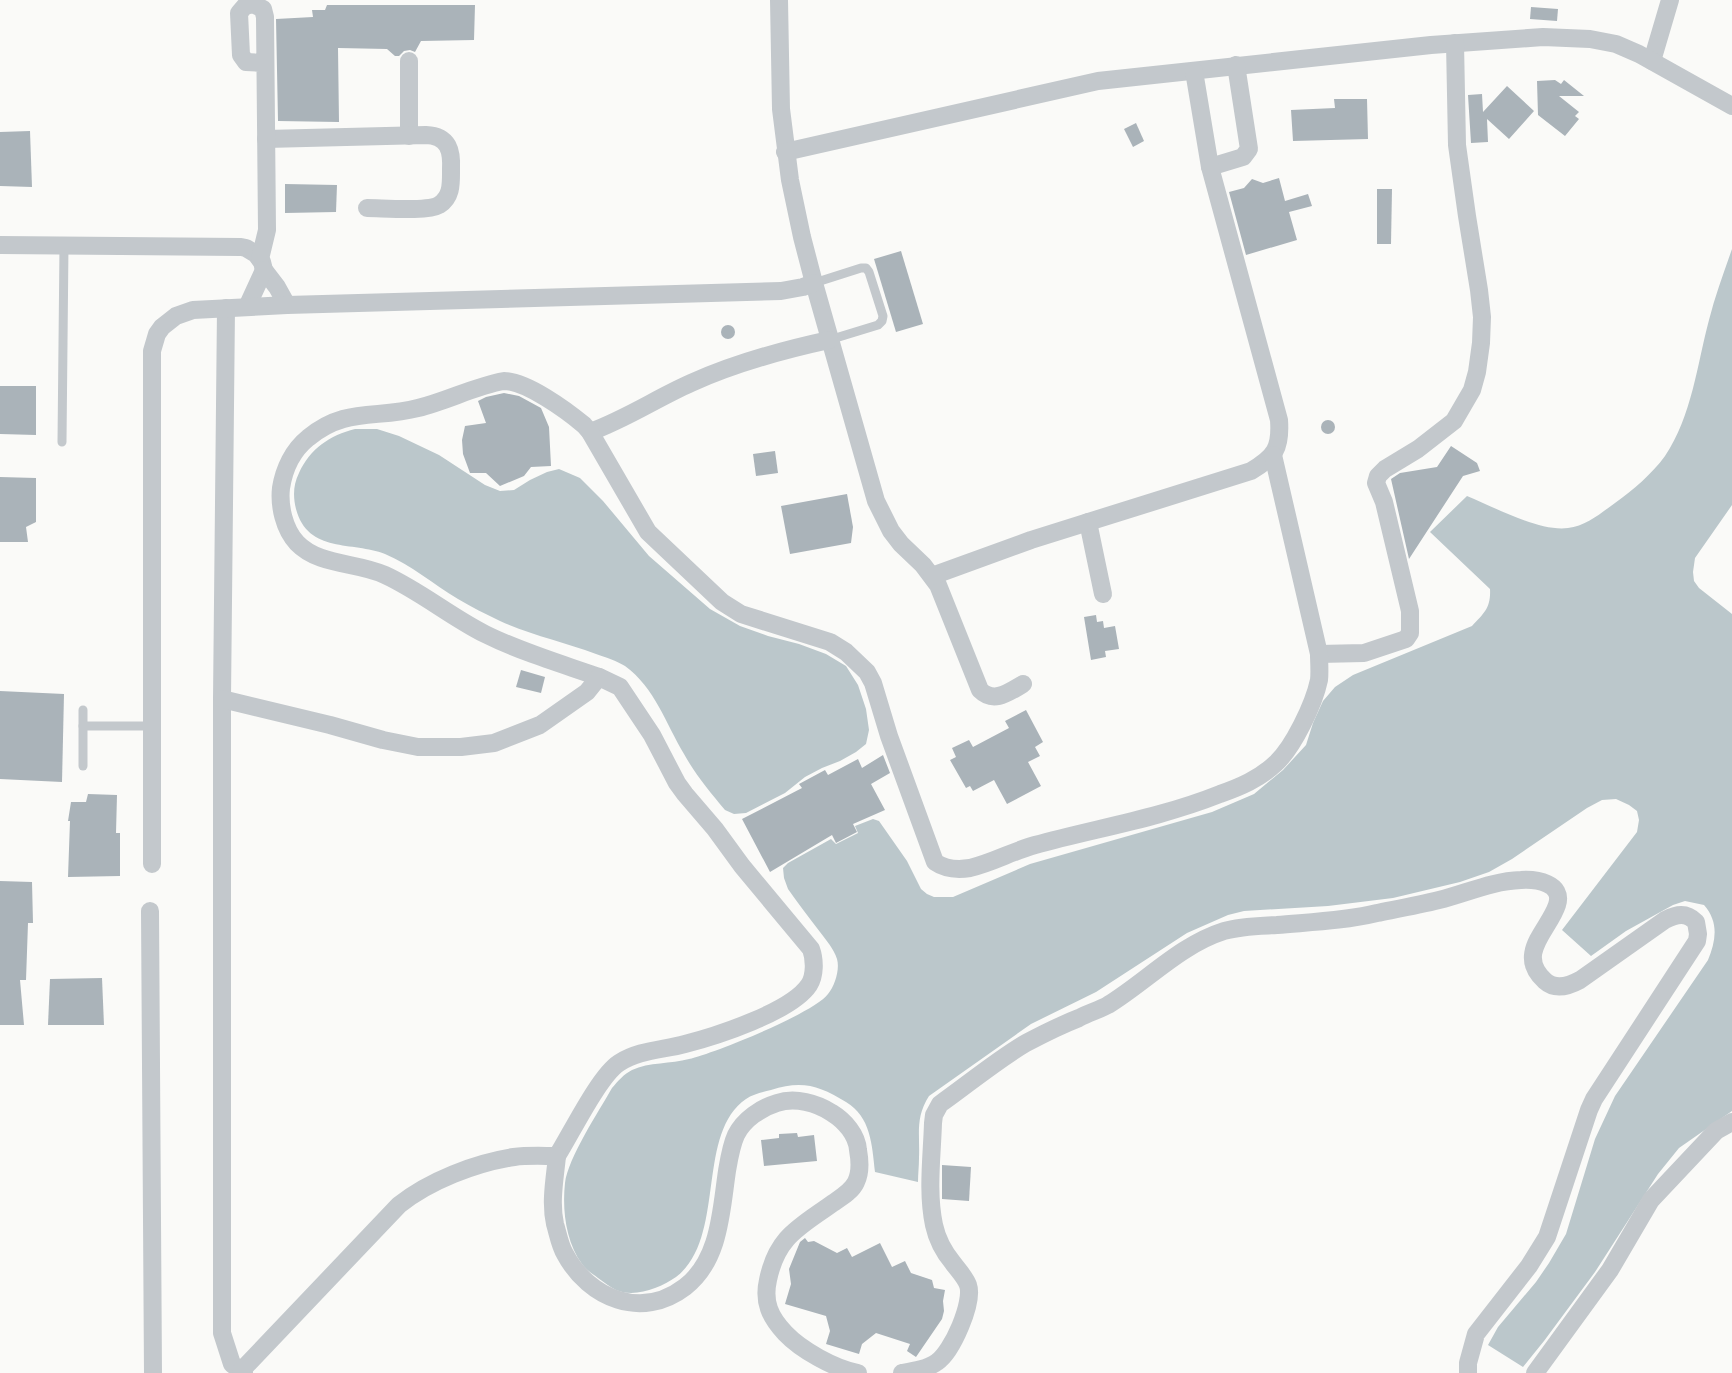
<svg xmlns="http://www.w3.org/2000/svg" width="1732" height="1373" font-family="'Noto Sans',sans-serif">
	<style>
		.water { fill: #bbc7cb }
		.building { fill: #aab3b9 }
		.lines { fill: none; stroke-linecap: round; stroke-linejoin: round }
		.service { stroke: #c3c8cc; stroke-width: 9 }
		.minor { stroke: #c3c8cc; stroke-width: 18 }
	</style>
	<rect width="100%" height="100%" fill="#fafaf8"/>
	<!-- water -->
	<g class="water">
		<path d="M 1732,249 L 1732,505 L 1695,558 L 1693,572 L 1694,581 L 1699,588 L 1732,614 L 1732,1111 L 1679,1148 L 1658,1174 L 1595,1272 L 1544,1341 L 1523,1367 L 1488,1345 L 1498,1327 L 1536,1282 L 1549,1263 L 1566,1234 L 1595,1139 L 1615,1096 L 1708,960 C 1716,941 1719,922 1704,905 L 1685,901 L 1673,905 L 1626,931 L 1591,956 L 1562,930 L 1637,832 L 1639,820 L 1637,811 L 1629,805 L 1616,799 L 1602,800 L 1587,808 L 1512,859 L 1489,872 L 1460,882 L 1393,898 L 1328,906 L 1244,911 L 1228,915 L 1187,933 L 1096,992 L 1031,1024 L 929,1096 C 915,1118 920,1134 919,1158 C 919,1166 918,1174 918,1182 L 875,1172 C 872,1145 871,1117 846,1102 C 819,1085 801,1080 771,1090 C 763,1092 753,1094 746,1099 C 695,1134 727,1238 676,1277 C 660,1288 635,1298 616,1290 C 610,1287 604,1282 598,1278 C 593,1274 586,1270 582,1264 C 566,1242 562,1210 565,1183 C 568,1158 599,1111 612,1088 C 618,1081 624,1074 632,1070 C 649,1062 671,1064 689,1059 C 715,1053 814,1013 828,994 C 835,986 840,969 837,959 C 834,949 826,940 820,932 C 809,918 798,903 788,889 L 784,878 L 783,868 L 788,863 L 831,839 L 836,844 L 858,833 L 855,826 L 873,819 L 879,821 L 907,861 L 921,889 L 927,894 L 934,897 L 953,897 L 1030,864 L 1212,812 L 1254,794 L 1283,770 L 1306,745 L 1313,723 L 1323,701 L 1335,687 L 1353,675 L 1472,626 C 1484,613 1491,608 1490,589 L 1430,532 L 1467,496 C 1494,507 1540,532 1568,528 C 1586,526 1601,513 1615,503 C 1633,490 1652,474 1665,456 C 1692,416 1697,365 1709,320 C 1715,296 1724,272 1732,249 Z"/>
		<path d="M 355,429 L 377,429 L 399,436 L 439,455 L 485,485 L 500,491 L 514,490 L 530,480 L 547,472 L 559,469 L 580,478 L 603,501 L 649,556 L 710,609 L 740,626 L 768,636 L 799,644 L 826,654 L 846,666 L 858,685 L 866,709 L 869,730 L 866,744 L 856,752 L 840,761 L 822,768 L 805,777 L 785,793 L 746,813 L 734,814 L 725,810 C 710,792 695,774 684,754 C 666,724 655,688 625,666 C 617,661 605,657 596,654 C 564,642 531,635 500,621 C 486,614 471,607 458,599 C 433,584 411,565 385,554 C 353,541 308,554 296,509 C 293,497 293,485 299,473 C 310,449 330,435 355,429 Z"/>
	</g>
	<!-- building -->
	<g class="building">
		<path d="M 327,5 L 475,5 L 474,40 L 421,41 L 415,52 L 410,50 L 404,51 L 399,56 L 395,56 L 387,49 L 338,48 L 339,122 L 278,121 L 276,19 L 313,17 L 312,10 L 325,10 Z"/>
		<path d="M 1531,7 L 1558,9 L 1557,21 L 1530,19 Z"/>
		<path d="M 1555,80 L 1561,84 L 1564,80 L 1584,96 L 1559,96 L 1579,112 L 1575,116 L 1579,119 L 1565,136 L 1538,115 L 1537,81 Z"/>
		<path d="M 1507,86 L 1534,111 L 1509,139 L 1487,119 L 1488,142 L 1471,143 L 1468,95 L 1482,94 L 1483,112 Z"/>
		<path d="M 1334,99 L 1367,99 L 1368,139 L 1293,141 L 1291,110 L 1335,108 Z"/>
		<path d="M 1136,123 L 1144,141 L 1133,147 L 1124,129 Z"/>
		<path d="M 30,131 L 32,187 L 0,186 L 0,132 Z"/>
		<path d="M 1279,178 L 1285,201 L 1308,194 L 1312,206 L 1289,212 L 1297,240 L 1246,255 L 1229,192 L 1244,188 L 1252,179 L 1263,183 Z"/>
		<path d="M 285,184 L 337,185 L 336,212 L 285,213 Z"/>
		<path d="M 1377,189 L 1392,189 L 1391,244 L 1377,244 Z"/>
		<path d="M 901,251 L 923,324 L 896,332 L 874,259 Z"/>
		<circle cx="728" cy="332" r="7"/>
		<path d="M 0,386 L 36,386 L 36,435 L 0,434 Z"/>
		<path d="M 504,393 L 519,396 L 541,408 L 549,427 L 551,466 L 531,467 L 524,476 L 500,486 L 486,473 L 470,473 L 463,454 L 462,440 L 465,426 L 486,423 L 478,401 L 486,397 Z"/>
		<circle cx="1328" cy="427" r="7"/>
		<path d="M 1451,446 L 1477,463 L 1480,471 L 1463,476 L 1409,559 L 1391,479 L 1400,473 L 1437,467 Z"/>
		<path d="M 775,451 L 778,473 L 756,476 L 753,454 Z"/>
		<path d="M 0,477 L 36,478 L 36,522 L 26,527 L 28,542 L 0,542 Z"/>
		<path d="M 847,494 L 853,527 L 851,543 L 790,554 L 781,506 Z"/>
		<path d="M 1096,615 L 1097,622 L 1103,621 L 1104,628 L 1115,626 L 1119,649 L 1105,651 L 1106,657 L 1091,660 L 1084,617 Z"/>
		<path d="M 521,670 L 545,677 L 541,693 L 516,687 Z"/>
		<path d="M 0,691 L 64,694 L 62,782 L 0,779 Z"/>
		<path d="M 1026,710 L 1043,742 L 1035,747 L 1040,756 L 1028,762 L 1041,786 L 1007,804 L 994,780 L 973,791 L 970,786 L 966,788 L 950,760 L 956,757 L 952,748 L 969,740 L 973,747 L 1009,728 L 1005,721 Z"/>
		<path d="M 883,755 L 890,773 L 871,784 L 885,810 L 853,824 L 857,832 L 836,843 L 832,835 L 770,872 L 742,819 L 802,788 L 799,784 L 825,770 L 828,775 L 858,759 L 862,768 Z"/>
		<path d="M 88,794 L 117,795 L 116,833 L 120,833 L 120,876 L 68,877 L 70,821 L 68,821 L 71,802 L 86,802 Z"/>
		<path d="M 0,881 L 32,882 L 33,923 L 28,923 L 26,980 L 20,980 L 24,1025 L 0,1025 Z"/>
		<path d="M 102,978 L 104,1025 L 48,1025 L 50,979 Z"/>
		<path d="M 797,1133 L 798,1137 L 814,1135 L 817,1161 L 764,1166 L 761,1140 L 779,1138 L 779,1134 Z"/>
		<path d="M 942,1165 L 971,1167 L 969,1201 L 942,1199 Z"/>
		<path d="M 805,1238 L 808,1242 L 814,1241 L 837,1253 L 847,1248 L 852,1257 L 880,1243 L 892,1267 L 905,1261 L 911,1273 L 932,1280 L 934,1288 L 945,1290 L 943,1301 L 944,1311 L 942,1319 L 916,1357 L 907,1351 L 910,1344 L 876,1333 L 862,1344 L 859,1354 L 826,1344 L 830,1331 L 826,1316 L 785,1304 L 791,1284 L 789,1269 L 800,1242 Z"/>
	</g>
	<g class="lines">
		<!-- service -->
		<g class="service">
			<path d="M 814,283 L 861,268 L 866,268 L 869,272 L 883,316 L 882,321 L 878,325 L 829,340"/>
			<path d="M 62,442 L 64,245"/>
			<path d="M 83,726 L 152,726"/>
			<path d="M 83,766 L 83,710"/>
		</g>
		<!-- minor -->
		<g class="minor">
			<path d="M 779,0 L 781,109 L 790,180 L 802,237 L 814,283 L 876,501 L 891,531 L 901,544 L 923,565 L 938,585 L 980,690 C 994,704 1009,692 1023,684"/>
			<path d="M 409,61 L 409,136"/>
			<path d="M 1652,61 L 1670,0"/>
			<path d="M 266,139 L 426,135 C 449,136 452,151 451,170 C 451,183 452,197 439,205 C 427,212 383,208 367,208"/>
			<path d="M 785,152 L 1098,81 L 1431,45 L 1543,37 L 1590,39 L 1616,44 L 1639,54 L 1732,106"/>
			<path d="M 1210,167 L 1243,157 L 1249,149 L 1236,65"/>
			<path d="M 0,245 L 241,247 L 246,248 L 256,254 L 262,262 L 264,270 L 277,287 L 287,305"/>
			<path d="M 260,259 L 267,230 L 265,17 L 263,9 L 253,4 L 245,6 L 239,13 L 241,55 L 246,62 L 265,63"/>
			<path d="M 247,307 L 264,270"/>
			<path d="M 226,308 L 222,699 L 222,1333 L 232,1364 L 244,1373"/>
			<path d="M 590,432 C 626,419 657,398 691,383 C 735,363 783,350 829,340"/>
			<path d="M 1088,522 L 1103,594"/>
			<path d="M 932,576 L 1031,540 L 1251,471 C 1275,457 1281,448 1279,420 L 1210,167 L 1194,71"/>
			<path d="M 1319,654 L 1364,653 L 1406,639 L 1410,633 L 1410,611 L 1384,502 L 1376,483 L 1378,476 L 1385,469 L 1418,449 L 1454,421 L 1472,390 L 1477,372 L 1481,343 L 1482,317 L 1479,290 L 1467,216 L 1457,145 L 1455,43"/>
			<path d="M 599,677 C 562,664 521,652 485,634 C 451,617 420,591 385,575 C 357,562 319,566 297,543 C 284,529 279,506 281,488 C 284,469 293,450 308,438 C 345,407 376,419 418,408 C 447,401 475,386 504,381 C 526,381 566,410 584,425 L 590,432 L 648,532 L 722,602 L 741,614 L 830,642 L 846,652 L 867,672 L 873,683 L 889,736 L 935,862 C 945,869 957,870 970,868 C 992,863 1013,851 1035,845 C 1097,828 1160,818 1220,794 C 1240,787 1259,779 1275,764 C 1293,748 1314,704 1319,680 C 1320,672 1319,662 1319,654 L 1273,455"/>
			<path d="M 222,699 L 330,725 L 383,740 L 418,747 L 461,747 L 494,743 L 540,725 L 587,692 L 599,677 L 620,687 L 652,735 L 677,783 L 685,794 L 715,829 L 742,866 L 811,949 C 815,960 815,976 809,985 C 791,1012 716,1036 685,1044 C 663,1050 639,1050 619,1063 C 599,1076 571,1134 557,1156"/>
			<path d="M 152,864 L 152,351 L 157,334 L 162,327 L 176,316 L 193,310 L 287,305 L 781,291 L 803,287 L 814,283"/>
			<path d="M 150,911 L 153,1373"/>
			<path d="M 241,1371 L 399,1205 C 429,1181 475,1163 514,1157 C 528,1155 543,1156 557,1156 C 555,1178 550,1202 555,1224 C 558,1234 560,1246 565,1254 C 589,1299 642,1320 685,1287 C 720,1260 721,1211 727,1171 C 729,1159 731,1146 736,1135 C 744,1119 761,1108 777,1103 C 795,1097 817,1103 832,1113 C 845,1121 857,1135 858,1150 C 860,1161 861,1172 856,1182 C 852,1191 842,1197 833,1203 C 800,1227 777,1236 768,1280 C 763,1302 770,1317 785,1333 C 801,1350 835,1369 858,1373"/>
			<path d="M 902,1373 C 914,1371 927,1369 937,1362 C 952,1352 974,1302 968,1285 C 965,1277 958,1270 953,1263 C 943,1251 937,1239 934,1225 C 927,1192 932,1156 933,1123 L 934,1115 L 940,1104 C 967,1085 997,1060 1026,1043 C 1043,1034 1061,1025 1079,1018 C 1088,1013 1099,1010 1108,1005 C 1147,981 1180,945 1224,931 C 1241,926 1259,926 1277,925 C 1310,922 1344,921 1377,913 C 1397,909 1419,905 1439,900 C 1467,893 1492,881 1521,880 C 1536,879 1564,883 1557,905 C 1549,930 1515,954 1545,981 C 1555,990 1569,986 1580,980 L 1665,920 C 1677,914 1686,912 1696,922 L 1698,934 L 1697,941 L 1594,1099 L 1589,1110 L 1547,1237 L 1529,1266 L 1476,1334 L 1468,1363 L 1468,1373"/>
			<path d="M 1535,1373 L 1610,1270 L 1651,1200 L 1716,1131 L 1732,1122"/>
		</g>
	</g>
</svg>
